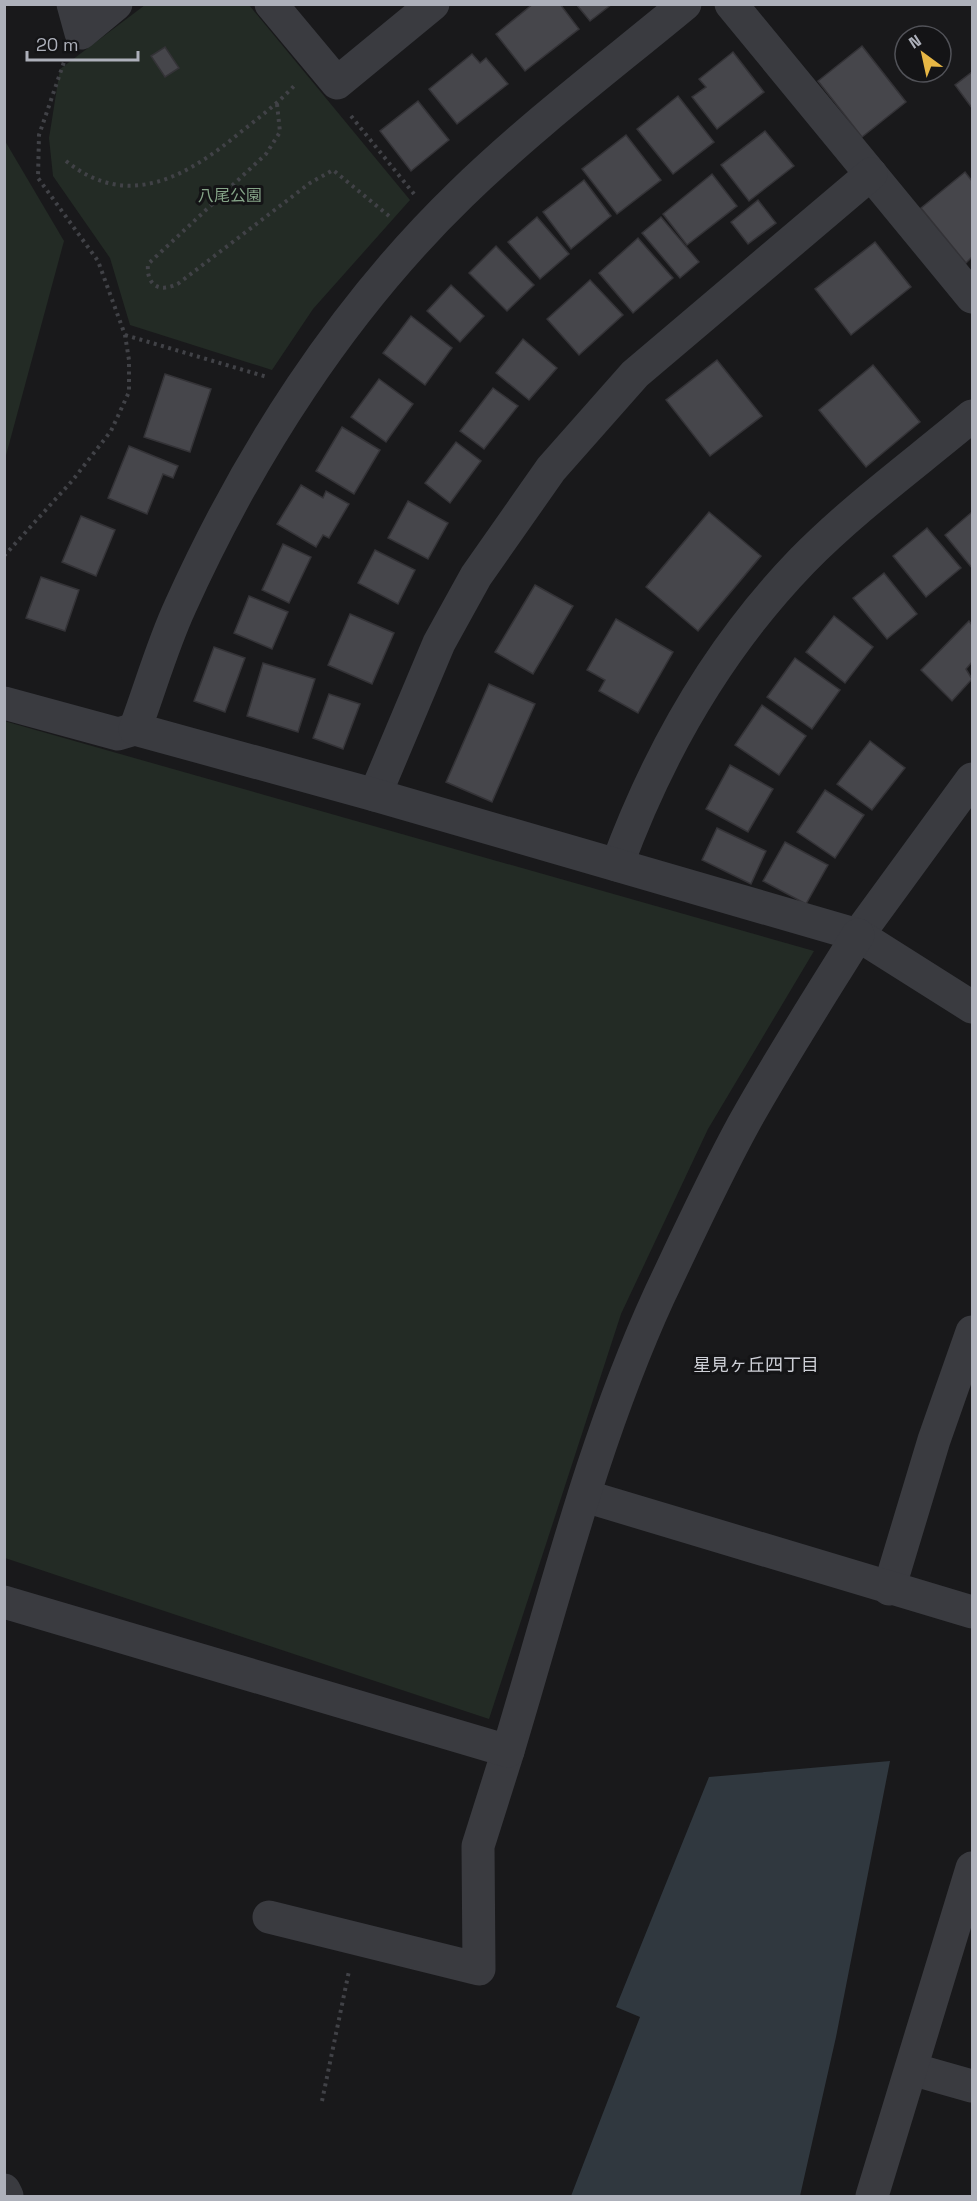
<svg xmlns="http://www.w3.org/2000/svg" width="977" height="2201" font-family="'Space Grotesk','Noto Sans JP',sans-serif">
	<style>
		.green { fill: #232b25 }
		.water { fill: #30383f }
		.building { fill: #46464b; stroke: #343337; stroke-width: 1.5 }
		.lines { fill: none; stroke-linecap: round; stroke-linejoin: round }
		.path { stroke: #414247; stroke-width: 4; stroke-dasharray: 3 4.5; stroke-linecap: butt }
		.minor { stroke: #3a3b40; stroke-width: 33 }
		.tertiary { stroke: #3a3b40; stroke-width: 33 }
		.labels { text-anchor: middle; stroke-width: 6; stroke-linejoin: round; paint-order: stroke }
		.park-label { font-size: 16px; fill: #85a488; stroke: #141416 }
		.neighbourhood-label { font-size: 18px; fill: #cdcfd6; stroke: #141416 }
	</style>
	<rect width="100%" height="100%" fill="#19191b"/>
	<!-- green -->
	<g class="green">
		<path d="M 145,5 L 249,5 L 410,200 L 313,309 L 272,370 L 130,325 L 110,258 L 53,176 L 49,138 L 60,69 Z"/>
		<path d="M 5,141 L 64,241 L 5,459 Z"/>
		<path d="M 4,721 L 814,951 L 708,1129 L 621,1314 L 489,1719 L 5,1558 Z"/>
	</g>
	<!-- water -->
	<path class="water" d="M 890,1761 L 836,2037 L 800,2196 L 571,2196 L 640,2017 L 616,2007 L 709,1777 Z"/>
	<!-- building -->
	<g class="building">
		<path d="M 533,4 L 560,4 L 579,29 L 525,71 L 496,34 Z"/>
		<path d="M 576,4 L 612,4 L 590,21 Z"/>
		<path d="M 862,46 L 906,102 L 862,137 L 818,81 Z"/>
		<path d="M 165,47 L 179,68 L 165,77 L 151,56 Z"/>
		<path d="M 733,52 L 764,92 L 717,129 L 692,97 L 706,87 L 699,79 Z"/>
		<path d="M 472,54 L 480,63 L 486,58 L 508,84 L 457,124 L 429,89 Z"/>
		<path d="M 972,72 L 972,108 L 955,85 Z"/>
		<path d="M 678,96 L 714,142 L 673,174 L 637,129 Z"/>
		<path d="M 418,101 L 449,140 L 411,171 L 380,131 Z"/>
		<path d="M 765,131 L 794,166 L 749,201 L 721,165 Z"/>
		<path d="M 626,135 L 661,180 L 617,214 L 582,169 Z"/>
		<path d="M 965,172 L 972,181 L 972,257 L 966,263 L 921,208 Z"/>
		<path d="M 712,174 L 737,206 L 687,245 L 663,214 Z"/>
		<path d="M 584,180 L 611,216 L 571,249 L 543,212 Z"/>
		<path d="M 758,200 L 776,223 L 748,244 L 731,222 Z"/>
		<path d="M 537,217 L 569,254 L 540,279 L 508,242 Z"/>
		<path d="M 661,217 L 699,262 L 680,278 L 642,233 Z"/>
		<path d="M 638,238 L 673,278 L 633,313 L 599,273 Z"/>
		<path d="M 875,242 L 911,287 L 851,335 L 815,289 Z"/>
		<path d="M 496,246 L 534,285 L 507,311 L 469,273 Z"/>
		<path d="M 590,280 L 623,315 L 579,355 L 547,319 Z"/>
		<path d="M 451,285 L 484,316 L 460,342 L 427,311 Z"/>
		<path d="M 411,316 L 452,348 L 425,385 L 383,353 Z"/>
		<path d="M 523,339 L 557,368 L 529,400 L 496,373 Z"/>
		<path d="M 717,360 L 762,416 L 710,456 L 666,400 Z"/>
		<path d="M 873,365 L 920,422 L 866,467 L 819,410 Z"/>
		<path d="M 165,374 L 211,389 L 190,452 L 144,437 Z"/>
		<path d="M 379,379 L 413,404 L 386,442 L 351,417 Z"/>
		<path d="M 493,388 L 518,406 L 484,449 L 460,431 Z"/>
		<path d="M 342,427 L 380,450 L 354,494 L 316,471 Z"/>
		<path d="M 456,442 L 481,461 L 450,503 L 425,483 Z"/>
		<path d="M 129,446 L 178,466 L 173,478 L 163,474 L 147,514 L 108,498 Z"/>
		<path d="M 301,485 L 323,498 L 326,491 L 349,504 L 329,538 L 323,535 L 316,547 L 277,524 Z"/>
		<path d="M 408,501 L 448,523 L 428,559 L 388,538 Z"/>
		<path d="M 709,512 L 761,556 L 698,631 L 646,587 Z"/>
		<path d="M 972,512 L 972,568 L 945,535 Z"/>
		<path d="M 81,516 L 115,530 L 96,576 L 62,562 Z"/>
		<path d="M 927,528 L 961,568 L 926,597 L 893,556 Z"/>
		<path d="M 283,544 L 311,557 L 289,603 L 262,590 Z"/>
		<path d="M 375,550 L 415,570 L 398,604 L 358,583 Z"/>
		<path d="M 884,573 L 917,614 L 887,639 L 853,598 Z"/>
		<path d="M 41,577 L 79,590 L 65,631 L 26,618 Z"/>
		<path d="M 535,585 L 573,606 L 533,674 L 495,652 Z"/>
		<path d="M 249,596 L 288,612 L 272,649 L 234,633 Z"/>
		<path d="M 350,614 L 394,633 L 372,684 L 328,665 Z"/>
		<path d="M 834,616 L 873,647 L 845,683 L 806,652 Z"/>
		<path d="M 616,619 L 673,652 L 638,713 L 599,691 L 605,680 L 587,670 Z"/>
		<path d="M 969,621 L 972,625 L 972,662 L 966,669 L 972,679 L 952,701 L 921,670 Z"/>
		<path d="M 214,647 L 245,658 L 225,712 L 194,701 Z"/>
		<path d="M 795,658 L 840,690 L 812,729 L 767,697 Z"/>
		<path d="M 263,663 L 315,679 L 298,732 L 247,716 Z"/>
		<path d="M 489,684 L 535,704 L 492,802 L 446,782 Z"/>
		<path d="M 329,694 L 360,704 L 343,749 L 313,738 Z"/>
		<path d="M 762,705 L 806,736 L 779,775 L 735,745 Z"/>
		<path d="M 870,741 L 905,768 L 872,810 L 837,784 Z"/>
		<path d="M 730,765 L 773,789 L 748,832 L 706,809 Z"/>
		<path d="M 825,790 L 864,815 L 835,858 L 797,832 Z"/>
		<path d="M 717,828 L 766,851 L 751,884 L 702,860 Z"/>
		<path d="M 785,842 L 828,865 L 806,904 L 763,881 Z"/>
	</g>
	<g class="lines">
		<!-- path -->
		<g class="path">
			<path d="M 277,104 L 280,132 L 266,154 L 148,264 C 146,287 161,293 179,283 L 310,183 L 333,170 L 389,216"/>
			<path d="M 351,116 L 414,194"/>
			<path d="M 66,161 C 129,212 189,175 242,131 C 260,117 278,103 294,86"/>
			<path d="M 125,335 L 267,377"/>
			<path d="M 4,556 L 72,481 L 111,431 L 129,392 L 129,360 L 125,335 L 98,261 L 38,178 L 39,135 L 64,62"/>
			<path d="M 322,2101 L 349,1971"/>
		</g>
		<!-- minor -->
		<g class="minor">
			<path d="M 73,4 L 81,33 L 116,4"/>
			<path d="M 271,4 L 337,83 L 433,4"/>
			<path d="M 731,4 L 972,297"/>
			<path d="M 4,703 L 118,734 L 135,729"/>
			<path d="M 375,795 L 439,643 L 476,576 L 551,469 L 635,374 L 871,174"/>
			<path d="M 617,865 C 659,751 717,649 802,561 C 854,508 916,463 972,416"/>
			<path d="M 858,935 L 972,779"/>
			<path d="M 889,1589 L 934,1440 L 972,1332"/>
			<path d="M 269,1917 L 479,1969 L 478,1846 L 508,1751"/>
			<path d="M 912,2069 L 972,2086"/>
			<path d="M 4,2190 L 7,2196"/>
		</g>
		<!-- tertiary -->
		<g class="tertiary">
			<path d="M 685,4 C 610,66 531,126 461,194 C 342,309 248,456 180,607 C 162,646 150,689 135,729 L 375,795 L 858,935 L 972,1007"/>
			<path d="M 585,1496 L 972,1612"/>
			<path d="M 4,1602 L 508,1751 C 554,1599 593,1440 659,1296 C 686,1239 713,1180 743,1125 C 779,1060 819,998 858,935"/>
			<path d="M 872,2196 L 972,1868"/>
		</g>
	</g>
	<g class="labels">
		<!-- park labels -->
		<g class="park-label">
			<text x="230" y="201">八尾公園</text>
		</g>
		<!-- neighbourhood labels -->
		<g class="neighbourhood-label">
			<text x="756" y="1371">星見ヶ丘四丁目</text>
		</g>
	</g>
	<!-- border -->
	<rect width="977" height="2201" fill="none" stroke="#adb0ba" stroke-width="12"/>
	<!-- north arrow -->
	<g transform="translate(923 54) rotate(327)"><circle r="28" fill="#141416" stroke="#515258" stroke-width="1.5"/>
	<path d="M0-4.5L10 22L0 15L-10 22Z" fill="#e7b745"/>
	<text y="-9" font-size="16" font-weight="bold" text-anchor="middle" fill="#adb0ba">N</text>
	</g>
	<!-- scale -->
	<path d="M27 51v9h111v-9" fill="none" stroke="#adb0ba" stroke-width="3"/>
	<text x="36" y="51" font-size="18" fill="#adb0ba" stroke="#141416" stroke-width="4.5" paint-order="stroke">20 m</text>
</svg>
